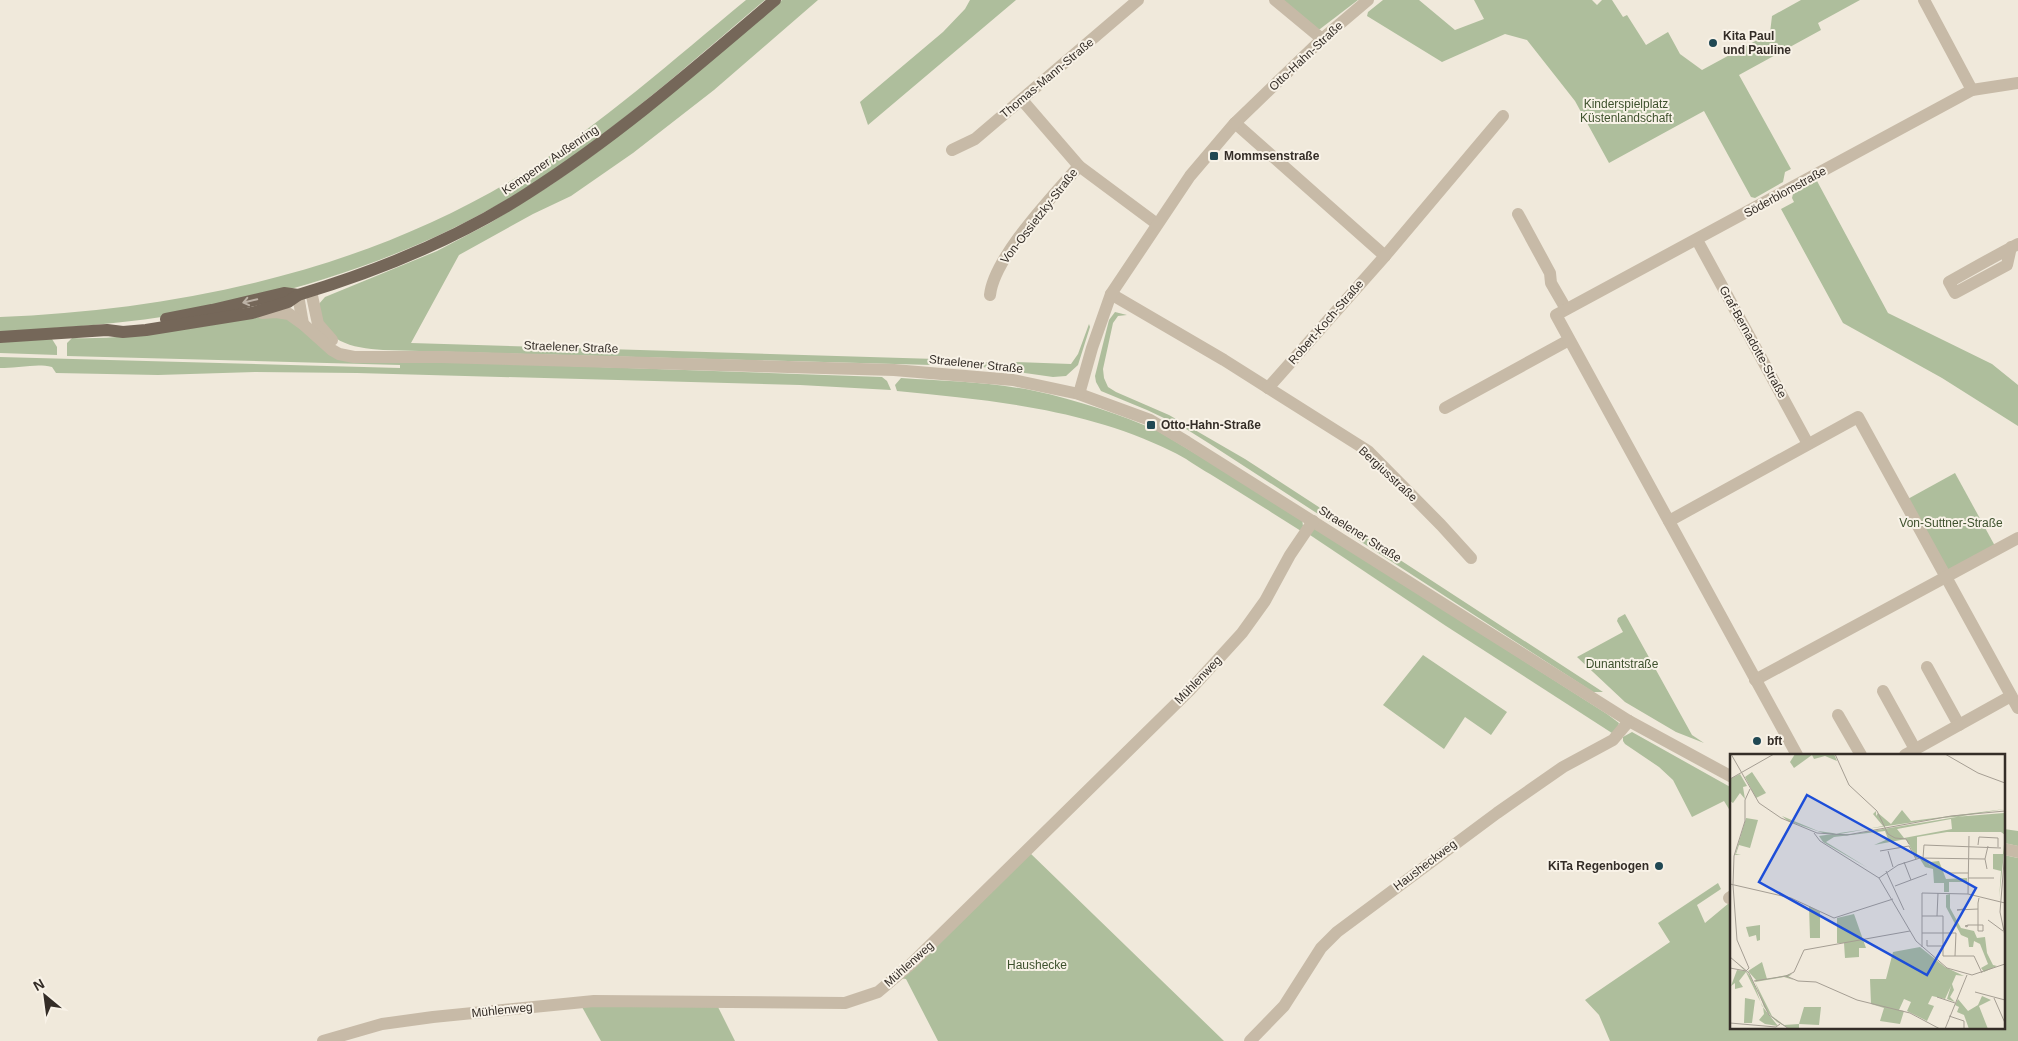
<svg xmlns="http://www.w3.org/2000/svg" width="2018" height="1041" font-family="Helvetica,sans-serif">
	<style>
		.green { fill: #aebe9c }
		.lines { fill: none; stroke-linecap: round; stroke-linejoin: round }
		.minor { stroke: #c7baa7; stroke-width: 12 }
		.major { stroke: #756759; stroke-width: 12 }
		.oneway { stroke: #bdb3a7 }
		.poi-dot { fill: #204853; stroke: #f8f2e7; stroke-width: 2 }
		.labels { text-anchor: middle; stroke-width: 4; stroke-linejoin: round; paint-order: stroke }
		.poi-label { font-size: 12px; font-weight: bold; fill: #342d27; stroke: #f8f2e7; text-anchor: start }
		.street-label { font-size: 12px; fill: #342d27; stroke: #f8f2e7 }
		.park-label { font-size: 12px; fill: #3e512d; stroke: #f8f2e7 }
		.inset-road { fill: none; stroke: #a59e93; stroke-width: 1 }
		.view { fill: #1d4ed8; fill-opacity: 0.15; stroke: #1d4ed8; stroke-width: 2.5 }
		.inset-edge { fill: none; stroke: #342d27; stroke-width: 2.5 }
	</style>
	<rect width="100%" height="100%" fill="#f0e9db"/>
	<!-- green -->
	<g class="green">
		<path d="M 746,0 L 765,0 C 689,64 614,132 529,186 C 428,250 309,290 192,312 C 129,324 64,327 0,332 L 0,317 C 180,310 367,270 522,174 C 602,124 673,60 746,0 Z"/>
		<path d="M 782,0 L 818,0 L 714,90 L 633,153 L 571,196 L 533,214 L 459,255 L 411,343 L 936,359 L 931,365 L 383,350 C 352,348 321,342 318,305 L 325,297 L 437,251 L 490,223 L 551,185 L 599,151 Z"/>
		<path d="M 970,0 L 1016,0 L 868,125 L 860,102 L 943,32 L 965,9 Z"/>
		<path d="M 1281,0 L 1358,0 L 1320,29 L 1316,30 Z"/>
		<path d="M 1383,0 L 1419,0 L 1455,30 L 1484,19 L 1474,0 L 1592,0 L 1597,5 L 1602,0 L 1612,0 L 1623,17 L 1627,15 L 1646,45 L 1668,32 L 1680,54 L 1702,70 L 1770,33 L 1772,16 L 1801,0 L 1860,0 L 1818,23 L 1821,30 L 1739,75 L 1791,169 L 1785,172 L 1783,182 L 1755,198 L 1751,197 L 1704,111 L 1609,163 L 1575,101 L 1527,40 L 1505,34 L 1442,62 L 1367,16 L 1368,12 Z"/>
		<path d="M 1817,181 L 1888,313 L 1992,364 L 2018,385 L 2018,426 L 1942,378 L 1843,323 L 1781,209 L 1794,202 L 1792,198 L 1793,194 Z"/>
		<path d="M 1115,312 L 1127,315 L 1118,316 L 1113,323 L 1103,369 L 1104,378 L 1108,387 L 1116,392 L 1169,415 L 1245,459 L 1603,692 L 1593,692 L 1210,444 L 1183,427 L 1147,410 L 1101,391 L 1096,382 L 1095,376 L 1109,320 Z"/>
		<path d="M 259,317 L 288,318 L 327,351 L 570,366 L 882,377 L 887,381 L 891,390 L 800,385 L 357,373 L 255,372 L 158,375 L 56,373 L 52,367 C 34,363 18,369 0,368 L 0,357 L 400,368 L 400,365 L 67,356 L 67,343 L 72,338 C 134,340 197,327 259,317 Z"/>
		<path d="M 1089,324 L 1090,327 L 1078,365 L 1066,376 L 1053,377 L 982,367 L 947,364 L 944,359 L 1013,364 L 1014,362 L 1071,364 L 1078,354 Z"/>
		<path d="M 52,339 L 57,347 L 57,355 L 0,353 L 0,342 Z"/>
		<path d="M 901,378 C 945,381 991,382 1035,391 C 1077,400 1119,414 1158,431 L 1302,518 L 1303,526 L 1301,531 C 1271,512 1241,493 1210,474 C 1197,467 1185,457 1171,451 C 1086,409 990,400 897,391 L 895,385 Z"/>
		<path d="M 1955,473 L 1995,546 L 1949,571 L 1906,500 Z"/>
		<path d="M 1316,528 L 1607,714 L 1619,723 L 1615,735 L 1446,626 L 1307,533 Z"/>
		<path d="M 1625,614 L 1692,735 L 1704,743 L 1676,732 L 1625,702 L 1577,657 L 1623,632 L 1617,621 L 1618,618 Z"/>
		<path d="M 1423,655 L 1507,712 L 1491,735 L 1465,717 L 1444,749 L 1383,705 Z"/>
		<path d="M 1632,732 L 1732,788 L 1732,814 L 1724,801 L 1692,817 L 1673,780 L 1659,767 L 1625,744 L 1623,741 L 1623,737 Z"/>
		<path d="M 2004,829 L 2018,831 L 2018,846 L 2004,843 Z"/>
		<path d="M 1029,852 L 1224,1041 L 938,1041 L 906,979 L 899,978 Z"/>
		<path d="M 2004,855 L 2018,858 L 2018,1041 L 1610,1041 L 1599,1015 L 1585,1000 L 1670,942 L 1658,923 L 1718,883 L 1721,889 L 1697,905 L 1705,923 L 1729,903 L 1732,908 L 1732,1027 L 2004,1027 Z"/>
		<path d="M 582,1007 L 718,1007 L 735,1041 L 601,1041 Z"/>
	</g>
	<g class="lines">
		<!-- minor -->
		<g class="minor">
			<path d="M 1275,0 L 1322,39"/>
			<path d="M 1924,0 L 1972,90"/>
			<path d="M 1022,100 L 1079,166 L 1157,224"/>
			<path d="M 1235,123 L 1385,256"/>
			<path d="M 952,150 L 975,139 L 1138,0"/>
			<path d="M 1518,214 L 1550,273 L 1551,283 L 1566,309"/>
			<path d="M 1697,240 L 1808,444"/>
			<path d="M 2011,247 L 2007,265 L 1955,293 L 1949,282 C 1972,269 1995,256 2018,244"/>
			<path d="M 311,291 L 318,324 L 332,340"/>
			<path d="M 1111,294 L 1224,360 L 1368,451 L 1441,525 L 1471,558"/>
			<path d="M 298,295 L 303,324"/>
			<path d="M 990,295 C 994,257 1053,196 1079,166"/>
			<path d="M 262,313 L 276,312 L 289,314 L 303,324 L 332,350 L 339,354 L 354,357 L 441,357 L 894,370 L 1013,380 L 1079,394 L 1150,420 L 1187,442 L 1629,721 L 1732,777"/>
			<path d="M 1268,388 L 1385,256 L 1503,116"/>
			<path d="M 1079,394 L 1092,348 L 1111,294 L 1190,176 L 1235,123 L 1322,39 L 1368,0"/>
			<path d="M 1445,408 L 1569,340"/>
			<path d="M 1669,521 L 1858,417 L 2018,708"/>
			<path d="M 1927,667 L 1959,725"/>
			<path d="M 1755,680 L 2018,538"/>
			<path d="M 1883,691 L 1915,749"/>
			<path d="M 1838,715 L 1861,755"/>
			<path d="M 1797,755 L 1556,315 L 1972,90 L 2018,83"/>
			<path d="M 1905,755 L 2011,696"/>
			<path d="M 2004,849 L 2018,852"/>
			<path d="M 1729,898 L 1732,896"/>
			<path d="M 323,1041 L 382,1024 L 433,1017 L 594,1001 L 845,1003 L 878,992 L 910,965 L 1190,690 L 1242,633 L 1265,601 L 1290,555 L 1313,521"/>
			<path d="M 1250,1041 L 1284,1006 L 1321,948 L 1337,932 L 1497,813 L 1563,767 L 1613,740 L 1629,721"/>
		</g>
		<!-- major -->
		<g class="major">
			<path d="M 166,319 L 212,310 L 284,293 L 298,295"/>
			<path d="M 0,337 L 107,330 L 123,332 L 146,330 L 252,313 L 288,302 L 298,295 C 378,271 457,239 528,193 C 616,137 695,68 775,0"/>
		</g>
	</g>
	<!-- one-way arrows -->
	<defs><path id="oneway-shaft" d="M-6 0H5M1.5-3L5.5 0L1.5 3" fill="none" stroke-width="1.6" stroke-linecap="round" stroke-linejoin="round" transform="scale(1.25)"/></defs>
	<use class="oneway" href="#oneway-shaft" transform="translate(250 301) rotate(166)"/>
	<!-- markers -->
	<g class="poi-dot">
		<circle cx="1713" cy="43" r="5"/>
		<rect x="1209" y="151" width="10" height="10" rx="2.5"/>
		<rect x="1146" y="420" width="10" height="10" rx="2.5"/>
		<circle cx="1757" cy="741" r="5"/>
		<circle cx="1659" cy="866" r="5"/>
	</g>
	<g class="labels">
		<!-- poi labels -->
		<g class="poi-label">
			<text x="1723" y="40">Kita Paul<tspan x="1723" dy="14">und Pauline</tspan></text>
			<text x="1224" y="160">Mommsenstraße</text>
			<text x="1161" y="429">Otto-Hahn-Straße</text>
			<text x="1767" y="745">bft</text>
			<text x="1649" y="870" text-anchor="end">KiTa Regenbogen</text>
		</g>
		<!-- street labels -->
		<g class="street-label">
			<text transform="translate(1306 56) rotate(-43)" y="4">Otto-Hahn-Straße</text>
			<text transform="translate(1047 78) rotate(-40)" y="4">Thomas-Mann-Straße</text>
			<text transform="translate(550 160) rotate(-34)" y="4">Kempener Außenring</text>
			<text transform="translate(1785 192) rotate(-29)" y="4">Söderblomstraße</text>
			<text transform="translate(1039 216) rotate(-52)" y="4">Von-Ossietzky-Straße</text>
			<text transform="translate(1326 322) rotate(-49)" y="4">Robert-Koch-Straße</text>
			<text transform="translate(1753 342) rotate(61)" y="4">Graf-Bernadotte-Straße</text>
			<text transform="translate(571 347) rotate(2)" y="4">Straelener Straße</text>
			<text transform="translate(976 364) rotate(6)" y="4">Straelener Straße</text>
			<text transform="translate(1388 474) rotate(43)" y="4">Bergiusstraße</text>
			<text transform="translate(1360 534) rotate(32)" y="4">Straelener Straße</text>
			<text transform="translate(1198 680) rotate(-46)" y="4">Mühlenweg</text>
			<text transform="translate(1425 865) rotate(-37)" y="4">Hausheckweg</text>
			<text transform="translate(909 964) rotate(-42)" y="4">Mühlenweg</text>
			<text transform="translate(502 1010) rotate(-6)" y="4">Mühlenweg</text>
		</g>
		<!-- park labels -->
		<g class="park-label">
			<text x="1626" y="108">Kinderspielplatz<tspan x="1626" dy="14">Küstenlandschaft</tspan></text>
			<text x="1951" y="527">Von-Suttner-Straße</text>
			<text x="1622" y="668">Dunantstraße</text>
			<text x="1037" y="969">Haushecke</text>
		</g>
	</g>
	<!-- overview -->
	<g transform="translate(1730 754)">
		<rect width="275" height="275" fill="#f0e9db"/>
		<path d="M 65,0 L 104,0 L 107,7 L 95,2 L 84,5 L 82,1 L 64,14 L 60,8 ZM 22,18 L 36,39 L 26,44 L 15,23 ZM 10,20 L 17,32 L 13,33 L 15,45 L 10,39 L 3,49 L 0,47 L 0,25 ZM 275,55 L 123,80 L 96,80 L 58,67 L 52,62 L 88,77 L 110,80 L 153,72 L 143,60 L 146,57 L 146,62 L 148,59 L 161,70 L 172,56 L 181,67 ZM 274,59 L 275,90 L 269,145 L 269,146 L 271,117 L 263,115 L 263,100 L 273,100 L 275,81 L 271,78 L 217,78 L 187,83 L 187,101 L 192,103 L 186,104 L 176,85 L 144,91 L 158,85 L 155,77 L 104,83 L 96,88 L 138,114 L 93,88 L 89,82 L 212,64 ZM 221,65 L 222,75 L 174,84 L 167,75 ZM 16,64 L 28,66 L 20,94 L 9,91 L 6,100 L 11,101 L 5,101 ZM 190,105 L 195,105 L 200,111 L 200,108 L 209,107 L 216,125 L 237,124 L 237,128 L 219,128 L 219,138 L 214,138 L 214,129 L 204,129 L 203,115 L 195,113 ZM 220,140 L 220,154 L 231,174 L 244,177 L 247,184 L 255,183 L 257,199 L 263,211 L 267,212 L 254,218 L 251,214 L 258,210 L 250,190 L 244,187 L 243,193 L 239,193 L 238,184 L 231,181 L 216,153 L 216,141 ZM 79,152 L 90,158 L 90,184 L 80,184 ZM 124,160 L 136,194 L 129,194 L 129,203 L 115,204 L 114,189 L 107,189 L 107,164 ZM 30,171 L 30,186 L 27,187 L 26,181 L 19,183 L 16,173 ZM 190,193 L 215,213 L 234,222 L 226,221 L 222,230 L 224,236 L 220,243 L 225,248 L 217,245 L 221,232 L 215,245 L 202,242 L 198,250 L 204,252 L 197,267 L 177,257 L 181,248 L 174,245 L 169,256 L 174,257 L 170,270 L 150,267 L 154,254 L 141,250 L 140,225 L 156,225 L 163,198 ZM 5,207 L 15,216 L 20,222 L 25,232 L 32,252 L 48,272 L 35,270 L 29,266 L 34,260 L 33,253 L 16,218 L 9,227 L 13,233 L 5,235 L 5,229 L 1,232 L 7,216 L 15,217 ZM 32,208 L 37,225 L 62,220 L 58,223 L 64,226 L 54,223 L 25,228 L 42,262 L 54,271 L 69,270 L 69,275 L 60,275 L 47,268 L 40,261 L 34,253 L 25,228 L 26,226 L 18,217 ZM 252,242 L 261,246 L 249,252 L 258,275 L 239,275 L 234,261 L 227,258 L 229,253 L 225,251 L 228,245 L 238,257 L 248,251 ZM 15,244 L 25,246 L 22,269 L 14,269 ZM 74,253 L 91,253 L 89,271 L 69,270 Z" fill="#aebe9c" fill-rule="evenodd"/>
		<path class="inset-road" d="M 1,0 L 29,49 L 51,64 L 87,79 L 117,81 L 221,62 L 275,57M 105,0 L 119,31 L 147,57 L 158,80 L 165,84 L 176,85 L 179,90M 215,0 L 248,19 L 275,29M 0,25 L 44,0M 84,79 L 90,87 L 149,124 L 186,187 L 217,214 L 242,221 L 275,210M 248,91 L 249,83 L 268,84 L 268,93M 275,96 L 270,158 L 275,182M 150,97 L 179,92 L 186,105M 158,97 L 163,113M 193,104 L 194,91 L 271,94M 174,108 L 181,126M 257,115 L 255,105 L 258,92M 156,117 L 174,156M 218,119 L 238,119M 149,124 L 168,111 L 190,104 L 255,105M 238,124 L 264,124M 0,130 L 61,144 L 104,164 L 163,145M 165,132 L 197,120M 238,140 L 239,82M 234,155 L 227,156 L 248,155M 192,162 L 213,162 L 213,202 L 244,202 L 252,219M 207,162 L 208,139M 258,166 L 273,177M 238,171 L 235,172 L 237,173 L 238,171 L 253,171 L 253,177 L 248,177 L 248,149 L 249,144M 192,179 L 226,179 L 225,202M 197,186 L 197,192 L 213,192M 192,193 L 192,139 L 238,140 L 275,149M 0,203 L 19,219 L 39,261 L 59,275M 0,214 L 16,217M 16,217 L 19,214 L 7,186 L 3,131 L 4,102 L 15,67 L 15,46 L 20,35M 56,222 L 64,218 L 74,196 L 180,177M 24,227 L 56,222 L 68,227 L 86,228 L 127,246 L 180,259 L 210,275M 245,238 L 275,246M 207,243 L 225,249M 264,244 L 275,269M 219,262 L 234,267 L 234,275M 0,269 L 46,273 L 50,270M 215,275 L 237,221"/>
		<path class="view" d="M 77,41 L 246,134 L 197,221 L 29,128 Z"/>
		<rect width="275" height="275" class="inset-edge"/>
	</g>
	<!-- north arrow -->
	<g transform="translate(45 996) rotate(331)" stroke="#f8f2e7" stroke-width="4" paint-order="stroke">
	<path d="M0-4L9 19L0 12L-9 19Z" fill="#342d27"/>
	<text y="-8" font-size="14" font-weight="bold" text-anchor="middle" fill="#342d27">N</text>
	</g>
</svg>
